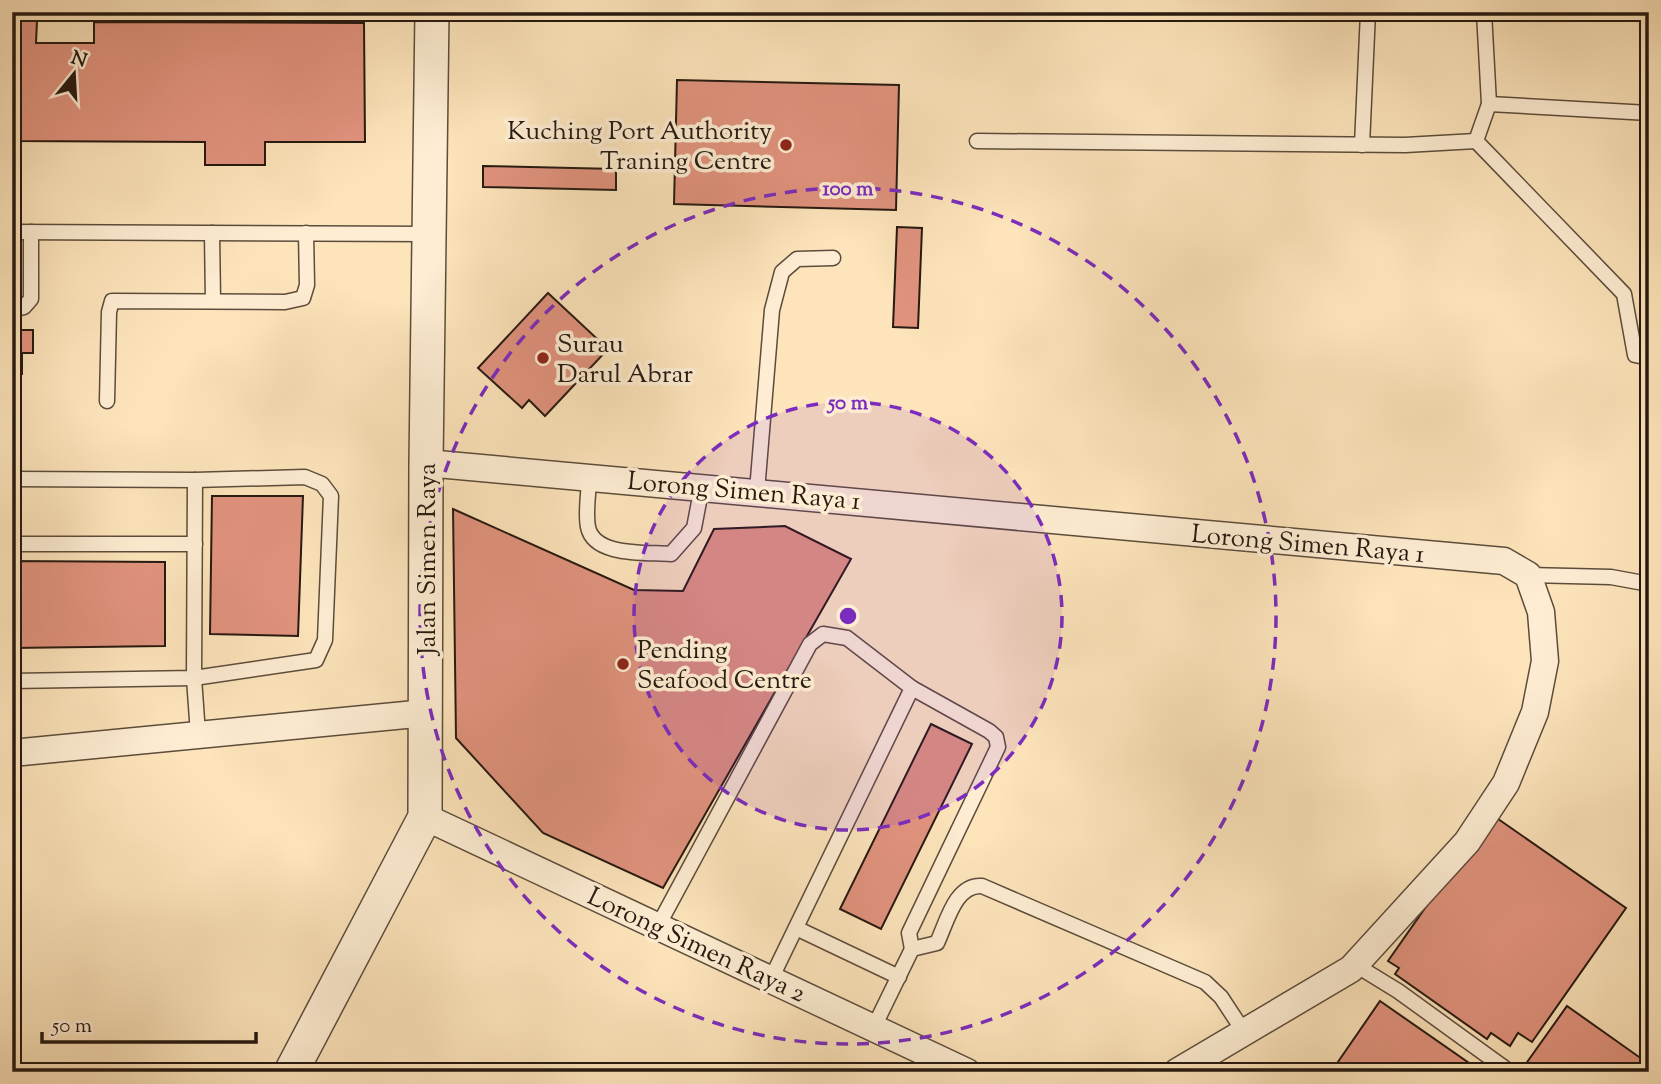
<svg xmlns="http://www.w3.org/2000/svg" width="1661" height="1084" font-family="'Sorts Mill Goudy',serif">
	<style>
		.building { fill: #e1937e; stroke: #261910; stroke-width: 2 }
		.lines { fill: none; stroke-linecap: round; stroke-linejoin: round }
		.service-casing { stroke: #5c4c3b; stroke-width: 17 }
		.minor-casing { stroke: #5c4c3b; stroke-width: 29 }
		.tertiary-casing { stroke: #5c4c3b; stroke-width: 36 }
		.service { stroke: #feedd3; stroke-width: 14 }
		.minor { stroke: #feedd3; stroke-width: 26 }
		.tertiary { stroke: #feedd3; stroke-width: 33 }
		.ring { fill: none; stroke: #7b2cbf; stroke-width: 3.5; stroke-dasharray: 12 9 }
		.poi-dot { fill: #8f2418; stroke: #feedd3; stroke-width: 2.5 }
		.labels { text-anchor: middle; stroke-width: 7; stroke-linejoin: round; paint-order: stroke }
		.poi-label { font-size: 26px; fill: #261910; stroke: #feedd3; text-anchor: start }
		.street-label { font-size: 26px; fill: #261910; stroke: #feedd3 }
		.centre { fill: #7b2cbf; stroke: #feedd3; stroke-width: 3.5 }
		.ring-label { font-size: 21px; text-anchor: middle; font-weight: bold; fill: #7b2cbf; stroke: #feedd3; stroke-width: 7; stroke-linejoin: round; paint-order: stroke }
	</style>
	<rect width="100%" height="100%" fill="#fde4bb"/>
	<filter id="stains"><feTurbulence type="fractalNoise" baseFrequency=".00286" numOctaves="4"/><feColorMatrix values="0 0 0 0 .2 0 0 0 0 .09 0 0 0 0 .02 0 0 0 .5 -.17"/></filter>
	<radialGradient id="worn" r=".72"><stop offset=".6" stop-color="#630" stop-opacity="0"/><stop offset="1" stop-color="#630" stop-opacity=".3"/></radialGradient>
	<!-- building -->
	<g class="building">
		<path d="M 12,21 L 37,21 L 36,43 L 94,43 L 94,22 L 364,23 L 365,142 L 265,142 L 265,165 L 205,165 L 205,142 L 12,141 Z"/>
		<path d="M 677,80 L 899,85 L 896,210 L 674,204 Z"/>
		<path d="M 483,166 L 616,169 L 616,190 L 483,187 Z"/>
		<path d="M 897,227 L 922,228 L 918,328 L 893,327 Z"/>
		<path d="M 548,293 L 608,349 L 545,416 L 529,400 L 522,408 L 478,368 Z"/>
		<path d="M 12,330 L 33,330 L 33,353 L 22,353 L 22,374 L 12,374 Z"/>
		<path d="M 212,496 L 303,496 L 298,636 L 210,634 Z"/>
		<path d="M 453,509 L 634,590 L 683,591 L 714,529 L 785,526 L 851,559 L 663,888 L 543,833 L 456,738 Z"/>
		<path d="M 12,561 L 165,562 L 165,646 L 12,648 Z"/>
		<path d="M 931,724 L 972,744 L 881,929 L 840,909 Z"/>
		<path d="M 1491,814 L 1626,908 L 1532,1042 L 1518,1033 L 1510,1046 L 1491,1033 L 1487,1039 L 1395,974 L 1399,968 L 1388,961 Z"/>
		<path d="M 1380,1001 L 1482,1072 L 1331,1072 Z"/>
		<path d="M 1567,1006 L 1649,1064 L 1646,1072 L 1535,1072 L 1525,1065 Z"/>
	</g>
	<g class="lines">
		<defs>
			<g id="service">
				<path d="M 1484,12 L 1489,104 L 1476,141 L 1624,294 L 1635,355 L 1649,358"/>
				<path d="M 1489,104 L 1649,113"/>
				<path d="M 977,141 L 1405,145 L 1476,141"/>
				<path d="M 1362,145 L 1368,12"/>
				<path d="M 12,232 L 429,234"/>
				<path d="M 212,233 L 213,301"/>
				<path d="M 12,310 L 24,307 L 31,299 L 31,232"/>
				<path d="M 107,401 L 109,312 L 112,301 L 285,302 L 303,298 L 307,285 L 306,233"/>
				<path d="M 589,477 C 589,492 585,512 588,527 C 594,557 647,552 671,554 L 694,528 L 702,486"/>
				<path d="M 12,479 L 195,480 L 194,678 L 198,734"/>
				<path d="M 757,491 L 772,310 L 782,272 L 797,259 L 833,258"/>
				<path d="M 12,544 L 195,544"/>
				<path d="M 1528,575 L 1611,577 L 1649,584"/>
				<path d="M 12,681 L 194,678 L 316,660 L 325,640 L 331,496 L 322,484 L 305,477 L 195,480"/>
				<path d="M 658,926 L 810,644 L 823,634 L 847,638 L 912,688 L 771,979"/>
				<path d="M 796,928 L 899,977"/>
				<path d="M 912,949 L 909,933 L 998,747 L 996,737 L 989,731 L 912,688"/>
				<path d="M 1354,964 L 1398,991 L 1510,1072"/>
				<path d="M 874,1027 L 912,949 L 937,943 C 947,922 955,884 982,886 L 1205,982 L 1221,997 L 1244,1032"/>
			</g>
			<g id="minor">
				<path d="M 426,463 L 1504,561 L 1528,575 L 1541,612 L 1545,661 L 1535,712 L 1506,783 L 1467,842 L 1351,969 L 1177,1072"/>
				<path d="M 12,753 L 426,713"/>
				<path d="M 425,817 L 967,1072"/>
			</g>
			<path id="tertiary" d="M 291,1072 L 425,817 L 426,463 L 432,12"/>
		</defs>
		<!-- service casing -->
		<use href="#service" class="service-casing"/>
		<!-- minor casing -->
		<use href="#minor" class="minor-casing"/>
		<!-- tertiary casing -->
		<use href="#tertiary" class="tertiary-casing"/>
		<!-- service -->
		<use href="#service" class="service"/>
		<!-- minor -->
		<use href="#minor" class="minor"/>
		<!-- tertiary -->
		<use href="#tertiary" class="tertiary"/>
	</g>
	<!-- distance rings -->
	<circle cx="848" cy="616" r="214" fill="#7b2cbf" fill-opacity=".12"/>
	<g class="ring">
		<circle cx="848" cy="616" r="214"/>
		<circle cx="848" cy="616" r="428"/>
	</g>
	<!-- markers -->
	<g class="poi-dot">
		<circle cx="786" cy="145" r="7"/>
		<circle cx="543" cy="358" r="7"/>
		<circle cx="623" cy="664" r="7"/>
	</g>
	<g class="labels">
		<!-- poi labels -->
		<g class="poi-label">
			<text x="772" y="139" text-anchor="end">Kuching Port Authority<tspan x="772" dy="30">Traning Centre</tspan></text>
			<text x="557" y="352">Surau<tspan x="557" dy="30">Darul Abrar</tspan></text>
			<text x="637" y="658">Pending<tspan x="637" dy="30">Seafood Centre</tspan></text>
		</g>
		<!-- street labels -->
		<g class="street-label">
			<text transform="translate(744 490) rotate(5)" y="9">Lorong Simen Raya 1</text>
			<text transform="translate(1308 543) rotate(5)" y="9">Lorong Simen Raya 1</text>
			<text transform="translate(426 559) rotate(-90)" y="9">Jalan Simen Raya</text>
			<text transform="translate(697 944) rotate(25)" y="9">Lorong Simen Raya 2</text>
		</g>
	</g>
	<circle cx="848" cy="616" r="10" class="centre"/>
	<g class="ring-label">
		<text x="848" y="195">100 m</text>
		<text x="848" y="409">50 m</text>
	</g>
	<!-- margin -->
	<rect width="1661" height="1084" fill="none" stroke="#fde4bb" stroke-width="42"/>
	<rect x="14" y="14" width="1633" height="1056" fill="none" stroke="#261910" stroke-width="3.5"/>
	<rect x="21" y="21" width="1619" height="1042" fill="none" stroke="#261910" stroke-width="2"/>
	<!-- north arrow -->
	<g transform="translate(74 74) rotate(18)" stroke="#feedd3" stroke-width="5" paint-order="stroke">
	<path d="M0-5L12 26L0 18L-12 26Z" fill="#261910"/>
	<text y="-10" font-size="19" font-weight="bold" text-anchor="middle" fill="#261910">N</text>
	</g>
	<!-- scale -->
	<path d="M42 1032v10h214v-10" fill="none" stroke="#261910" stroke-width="3.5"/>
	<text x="52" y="1032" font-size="21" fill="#261910" stroke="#feedd3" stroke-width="5" paint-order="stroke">50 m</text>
	<rect width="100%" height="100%" filter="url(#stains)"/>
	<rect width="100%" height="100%" fill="url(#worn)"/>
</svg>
